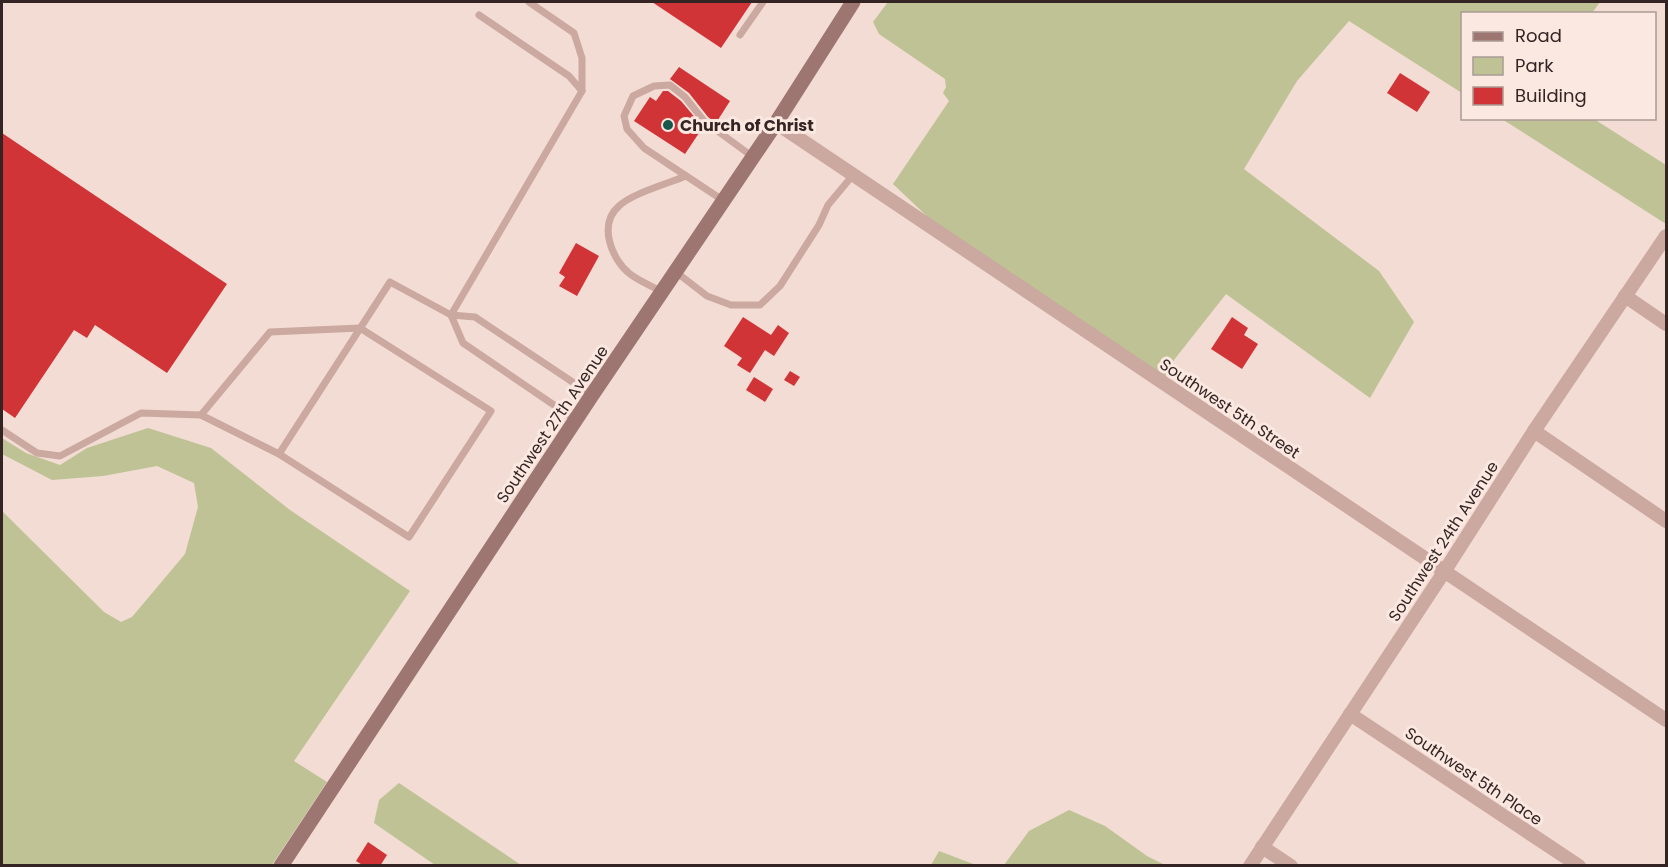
<svg xmlns="http://www.w3.org/2000/svg" width="1668" height="867" font-family="Poppins,sans-serif">
	<style>
		.green { fill: #bec294 }
		.building { fill: #d13437 }
		.lines { fill: none; stroke-linecap: round; stroke-linejoin: round }
		.service { stroke: #cba8a0; stroke-width: 7 }
		.minor { stroke: #cba8a0; stroke-width: 14 }
		.secondary { stroke: #9e7671; stroke-width: 15 }
		.poi-dot { fill: #16584c; stroke: #fae8e1; stroke-width: 2 }
		.labels { text-anchor: middle; stroke-width: 6; stroke-linejoin: round; paint-order: stroke }
		.poi-label { font-size: 16px; font-weight: bold; fill: #342524; stroke: #fae8e1; text-anchor: start }
		.street-label { font-size: 16px; fill: #342524; stroke: #fae8e1 }
	</style>
	<rect width="100%" height="100%" fill="#f2dcd4"/>
	<!-- green -->
	<g class="green">
		<path d="M 888,2 L 1600,2 L 1592,13 L 1462,14 L 1462,93 L 1349,21 L 1297,81 L 1244,169 L 1379,271 L 1414,322 L 1370,398 L 1226,294 L 1174,360 L 1163,381 L 950,238 L 893,184 L 949,101 L 943,93 L 946,87 L 945,79 L 879,34 L 873,22 Z"/>
		<path d="M 1502,119 L 1594,119 L 1666,165 L 1666,224 Z"/>
		<path d="M 148,428 L 211,448 L 290,510 L 410,591 L 294,761 L 327,782 L 272,865 L 2,865 L 2,511 L 104,612 L 121,622 L 132,617 L 185,554 L 198,507 L 194,483 L 157,466 L 103,476 L 52,480 L 2,454 L 2,438 L 26,453 L 60,465 L 87,448 Z"/>
		<path d="M 399,783 L 521,865 L 435,865 L 374,823 L 379,800 Z"/>
		<path d="M 1069,810 L 1105,826 L 1147,856 L 1165,865 L 999,865 L 1004,865 L 1029,831 Z"/>
		<path d="M 939,851 L 976,865 L 931,865 Z"/>
	</g>
	<!-- building -->
	<g class="building">
		<path d="M 652,2 L 752,2 L 721,48 Z"/>
		<path d="M 679,67 L 730,101 L 716,123 L 708,117 L 689,93 L 670,79 Z"/>
		<path d="M 1400,73 L 1430,92 L 1417,112 L 1387,93 Z"/>
		<path d="M 663,91 L 668,91 L 681,101 L 703,127 L 685,154 L 634,121 L 650,97 L 656,101 Z"/>
		<path d="M 2,133 L 227,284 L 167,373 L 95,325 L 87,338 L 74,330 L 15,418 L 2,409 Z"/>
		<path d="M 576,243 L 599,256 L 577,296 L 559,286 L 565,277 L 559,273 Z"/>
		<path d="M 743,317 L 771,335 L 778,325 L 789,333 L 774,356 L 765,350 L 750,373 L 737,365 L 742,358 L 724,346 Z"/>
		<path d="M 1232,317 L 1248,328 L 1244,335 L 1258,344 L 1242,369 L 1211,349 Z"/>
		<path d="M 790,371 L 800,377 L 794,386 L 784,380 Z"/>
		<path d="M 754,377 L 773,389 L 765,402 L 746,390 Z"/>
		<path d="M 368,842 L 387,855 L 380,866 L 364,866 L 356,861 Z"/>
	</g>
	<g class="lines">
		<!-- service -->
		<g class="service">
			<path d="M 479,15 L 569,76 L 582,91"/>
			<path d="M 740,35 L 763,2"/>
			<path d="M 724,201 L 644,148 L 627,129 L 624,116 L 633,96 L 654,86 L 670,85 L 685,97 L 704,121 L 753,157"/>
			<path d="M 676,272 L 707,296 L 731,305 L 760,305 L 780,286 L 819,225 L 828,205 L 853,175"/>
			<path d="M 662,292 C 652,286 639,281 630,274 C 611,259 598,224 619,206 C 633,193 667,184 686,176"/>
			<path d="M 451,315 L 582,91 L 582,58 L 574,33 L 529,2"/>
			<path d="M 451,315 L 463,343 L 576,420"/>
			<path d="M 201,415 L 270,332 L 360,328 L 491,411 L 409,537 L 279,454"/>
			<path d="M 2,430 L 37,453 L 60,456 L 141,413 L 201,415 L 279,454 L 390,282 L 451,315 L 475,317 L 592,395"/>
		</g>
		<!-- minor -->
		<g class="minor">
			<path d="M 776,123 L 1666,720"/>
			<path d="M 1625,296 L 1666,324"/>
			<path d="M 1534,431 L 1666,521"/>
			<path d="M 1350,714 L 1579,866"/>
			<path d="M 1262,847 L 1291,866"/>
			<path d="M 1250,866 L 1444,572 L 1534,431 L 1666,236"/>
		</g>
		<!-- secondary -->
		<path class="secondary" d="M 281,866 L 592,395 L 776,123 L 853,2"/>
	</g>
	<!-- markers -->
	<circle class="poi-dot" cx="668" cy="125" r="6"/>
	<g class="labels">
		<!-- poi labels -->
		<g class="poi-label">
			<text x="680" y="131">Church of Christ</text>
		</g>
		<!-- street labels -->
		<g class="street-label">
			<text transform="translate(1230 408) rotate(34)" y="6">Southwest 5th Street</text>
			<text transform="translate(552 424) rotate(-56)" y="6">Southwest 27th Avenue</text>
			<text transform="translate(1443 541) rotate(-57)" y="6">Southwest 24th Avenue</text>
			<text transform="translate(1474 776) rotate(34)" y="6">Southwest 5th Place</text>
		</g>
	</g>
	<!-- border -->
	<rect width="1668" height="867" fill="none" stroke="#342524" stroke-width="6"/>
	<!-- legend -->
	<rect x="1461" y="12" width="195" height="108" fill="#fae8e1" stroke="#ab9a95" stroke-width="1.5"/>
	<rect x="1473" y="32" width="30" height="9" fill="#9e7671" stroke="#ab9a95" stroke-width="1.5"/>
	<text x="1515" y="42" font-size="18" fill="#342524">Road</text>
	<rect x="1473" y="57" width="30" height="18" fill="#bec294" stroke="#ab9a95" stroke-width="1.5"/>
	<text x="1515" y="72" font-size="18" fill="#342524">Park</text>
	<rect x="1473" y="87" width="30" height="18" fill="#d13437" stroke="#ab9a95" stroke-width="1.5"/>
	<text x="1515" y="102" font-size="18" fill="#342524">Building</text>
</svg>
